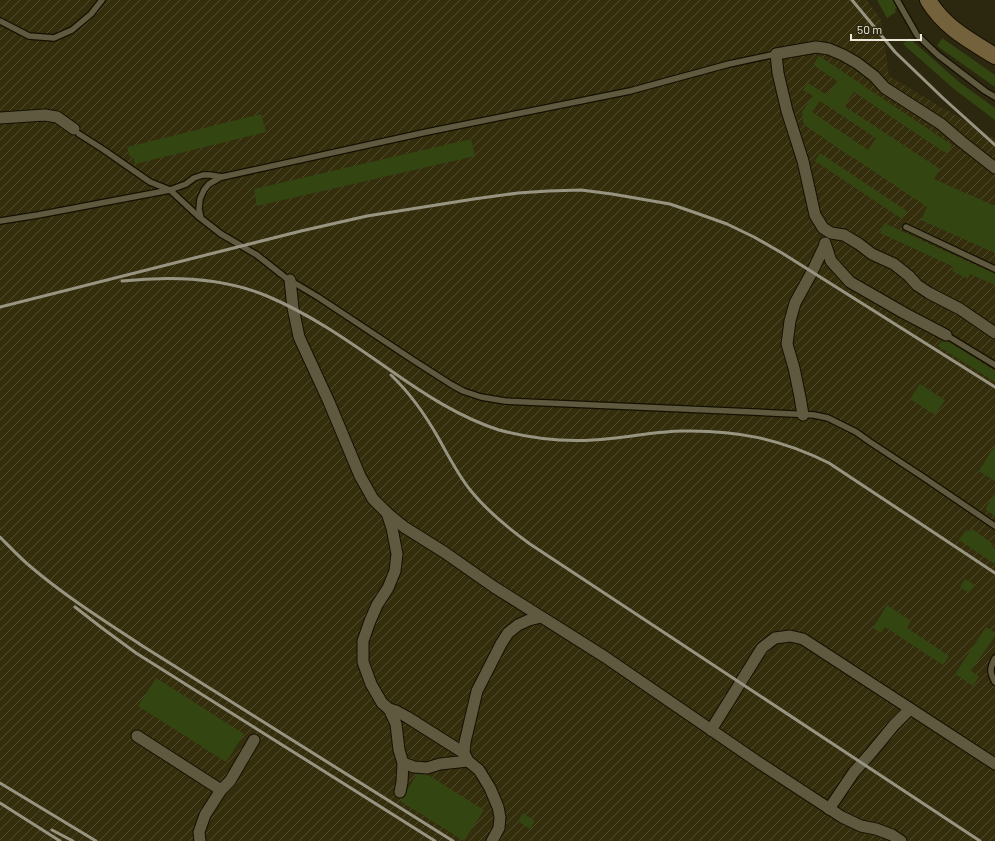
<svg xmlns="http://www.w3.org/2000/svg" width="995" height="841" font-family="Barlow,sans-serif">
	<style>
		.industrial { fill: url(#industrial-furrows) }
		.building { fill: #334612; fill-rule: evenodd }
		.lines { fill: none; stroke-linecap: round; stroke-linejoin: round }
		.lane-casing { stroke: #151000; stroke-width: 8 }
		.street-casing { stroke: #151000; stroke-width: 13 }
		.secondary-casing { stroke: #151000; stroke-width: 18 }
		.lane { stroke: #5e593f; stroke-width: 5.5 }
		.street { stroke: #5e593f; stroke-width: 11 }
		.secondary { stroke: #74623d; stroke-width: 16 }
		.rail { stroke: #989482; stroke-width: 3 }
	</style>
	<defs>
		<pattern id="industrial-furrows" width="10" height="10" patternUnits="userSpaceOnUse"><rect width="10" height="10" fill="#352e0d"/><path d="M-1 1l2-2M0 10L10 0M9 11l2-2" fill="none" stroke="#524c30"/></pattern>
	</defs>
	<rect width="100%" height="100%" fill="#2c270f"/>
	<!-- industrial -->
	<path class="industrial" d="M 0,0 L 867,0 L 881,20 L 889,76 L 995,139 L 995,841 L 0,841 Z"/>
	<!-- building -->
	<g class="building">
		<path d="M 877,0 L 893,0 L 897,8 L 895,9 L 896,12 L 887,18 Z"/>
		<path d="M 909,38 L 959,82 L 995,108 L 995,120 L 954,89 L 903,44 Z"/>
		<path d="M 942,38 L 995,75 L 995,87 L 937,46 Z"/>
		<path d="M 819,56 L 952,145 L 947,154 L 854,92 L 844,106 L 940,169 L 934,179 L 995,206 L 995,253 L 921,220 L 927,207 L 854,158 L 854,159 L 806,126 L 803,122 L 802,112 L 813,96 L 803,90 L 808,83 L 827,95 L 837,81 L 813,65 ZM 820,101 L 876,138 L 868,150 L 812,112 Z"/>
		<path d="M 261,114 L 266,132 L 135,164 L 133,156 L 130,157 L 127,147 Z"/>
		<path d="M 471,139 L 475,156 L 257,206 L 254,189 Z"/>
		<path d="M 820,153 L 907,211 L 902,219 L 815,161 Z"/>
		<path d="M 884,223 L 995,274 L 995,285 L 970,274 L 968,279 L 952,271 L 954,267 L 880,233 Z"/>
		<path d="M 942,341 L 946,342 L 948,341 L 995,371 L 995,382 L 938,346 Z"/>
		<path d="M 920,384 L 945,400 L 935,415 L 910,399 Z"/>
		<path d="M 995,445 L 995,481 L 979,471 Z"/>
		<path d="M 995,493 L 995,516 L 987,511 L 986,508 Z"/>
		<path d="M 972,529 L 993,544 L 991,546 L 995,549 L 995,564 L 959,540 L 966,530 L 970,532 Z"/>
		<path d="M 965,579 L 975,585 L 969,593 L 960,587 Z"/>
		<path d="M 887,605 L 911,621 L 907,628 L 949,656 L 943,665 L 885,627 L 881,633 L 873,628 Z"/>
		<path d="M 986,627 L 995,633 L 995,636 L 971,671 L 979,676 L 973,686 L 955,674 Z"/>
		<path d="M 156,678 L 244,734 L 226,762 L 138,706 Z"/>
		<path d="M 417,774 L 428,775 L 484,810 L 464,841 L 400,801 L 405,796 L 408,789 Z"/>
		<path d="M 523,813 L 535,821 L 530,829 L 518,821 Z"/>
	</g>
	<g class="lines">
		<defs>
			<g id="lane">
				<path d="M 897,0 L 917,35 L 938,55 L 985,91 L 995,97"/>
				<path d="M 0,21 L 29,36 L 54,38 L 72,30 L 91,14 L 102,0"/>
				<path d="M 79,134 L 104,150 L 150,182 L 170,190 L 198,216 L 221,234 L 257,255 L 286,278 L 318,297 L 413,360 L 452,385 L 463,391 L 481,397 L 505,401 L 753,412 L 814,415 L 828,418 L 856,432 L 870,442 L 923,477 L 995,526"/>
				<path d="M 201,218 L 199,209 L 200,199 L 204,190 L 209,184 L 221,177"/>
				<path d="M 0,221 L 38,215 L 170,190 L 186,184 L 194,178 L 203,175 L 210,175 L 222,177 L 427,132 L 630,91 L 729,64 L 776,54"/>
				<path d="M 906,227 L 995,269"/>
				<path d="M 946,335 L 995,365"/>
				<path d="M 995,658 C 990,668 989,672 995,682"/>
			</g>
			<g id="street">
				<path d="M 0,118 L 45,115 L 57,117 L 74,129"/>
				<path d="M 995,168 L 962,142 L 941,124 L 885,88 L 874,76 L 857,63 L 843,55 L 829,49 L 816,47 L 776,54 L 778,73 L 787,111 L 803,161 L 815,215 L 823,228 L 831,233 L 844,235 L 859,244 L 872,254 L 894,264 L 909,276 L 917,285 L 929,293 L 960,309 L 995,333"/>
				<path d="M 825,243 L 831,261 L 850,282 L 904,313 L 946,335"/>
				<path d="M 290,280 L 293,308 L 299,337 L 329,402 L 360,476 L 373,499 L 387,513 L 404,527 L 444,552 L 494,587 L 605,657 L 758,762 L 842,817 L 861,826 L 876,829 L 892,835 L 901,841"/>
				<path d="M 803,415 L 800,397 L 794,368 L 787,344 L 790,321 L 795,303 L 812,272 L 825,245"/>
				<path d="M 387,513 L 392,528 L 397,554 L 395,571 L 388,588 L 377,605 L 370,621 L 363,641 L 363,662 L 371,684 L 382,703 L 389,709 L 396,711 L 407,717 L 464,753"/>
				<path d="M 389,709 L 396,724 L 399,750 L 403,763 L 402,782 L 400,792"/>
				<path d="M 711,730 L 762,648 L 775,638 L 790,636 L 803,639 L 995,764"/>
				<path d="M 137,736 L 221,790"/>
				<path d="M 403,763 L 414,767 L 427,768 L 440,764 L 468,761"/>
				<path d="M 829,809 L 854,772 L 871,753 L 894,725 L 910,709"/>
				<path d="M 200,841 L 199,832 L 205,815 L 221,790 L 230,781 L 254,740"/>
				<path d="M 492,841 L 499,828 L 500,817 L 498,807 L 490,788 L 479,770 L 468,761 L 464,753 L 465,742 L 477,691 L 501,644 L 508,633 L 518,625 L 529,620 L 541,617"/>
			</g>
			<path id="secondary" d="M 928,0 C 944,27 969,40 995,56"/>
		</defs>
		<!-- lane casing -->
		<use href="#lane" class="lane-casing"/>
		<!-- street casing -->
		<use href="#street" class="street-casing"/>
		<!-- secondary casing -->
		<use href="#secondary" class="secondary-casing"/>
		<!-- lane -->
		<use href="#lane" class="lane"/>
		<!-- street -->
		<use href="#street" class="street"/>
		<!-- secondary -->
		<use href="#secondary" class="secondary"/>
		<!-- rail -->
		<g class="rail">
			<path d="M 852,0 L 895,52 L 943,98 L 995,145"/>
			<path d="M 122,281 C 170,276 222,277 267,296 C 312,315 351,343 390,370 C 424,394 459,417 499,430 C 529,438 562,442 593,440 C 623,439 653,431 683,431 C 737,430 781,439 829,463 L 995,573"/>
			<path d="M 0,307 L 301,231 L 367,216 L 474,199 L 518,193 L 548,191 L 581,190 L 612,194 L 670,204 L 699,214 L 727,224 L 754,237 L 782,253 L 995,387"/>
			<path d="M 391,375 C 410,393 426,416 439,439 C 449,457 458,475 471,491 C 488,512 508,528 530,544 L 980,841"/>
			<path d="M 0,537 C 10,547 20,558 31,567 C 65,596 103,620 141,645 L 453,841"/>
			<path d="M 75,607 L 102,628 L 136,653 L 435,841"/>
			<path d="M 0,783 L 96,841"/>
			<path d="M 0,803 L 60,841"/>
			<path d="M 52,830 L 73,841"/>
		</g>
	</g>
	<!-- scale -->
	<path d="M851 34v6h70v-6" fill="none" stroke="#ebe8d9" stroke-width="2"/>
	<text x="857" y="34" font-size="12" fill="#ebe8d9" stroke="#2c270f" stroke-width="3" paint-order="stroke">50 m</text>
</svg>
